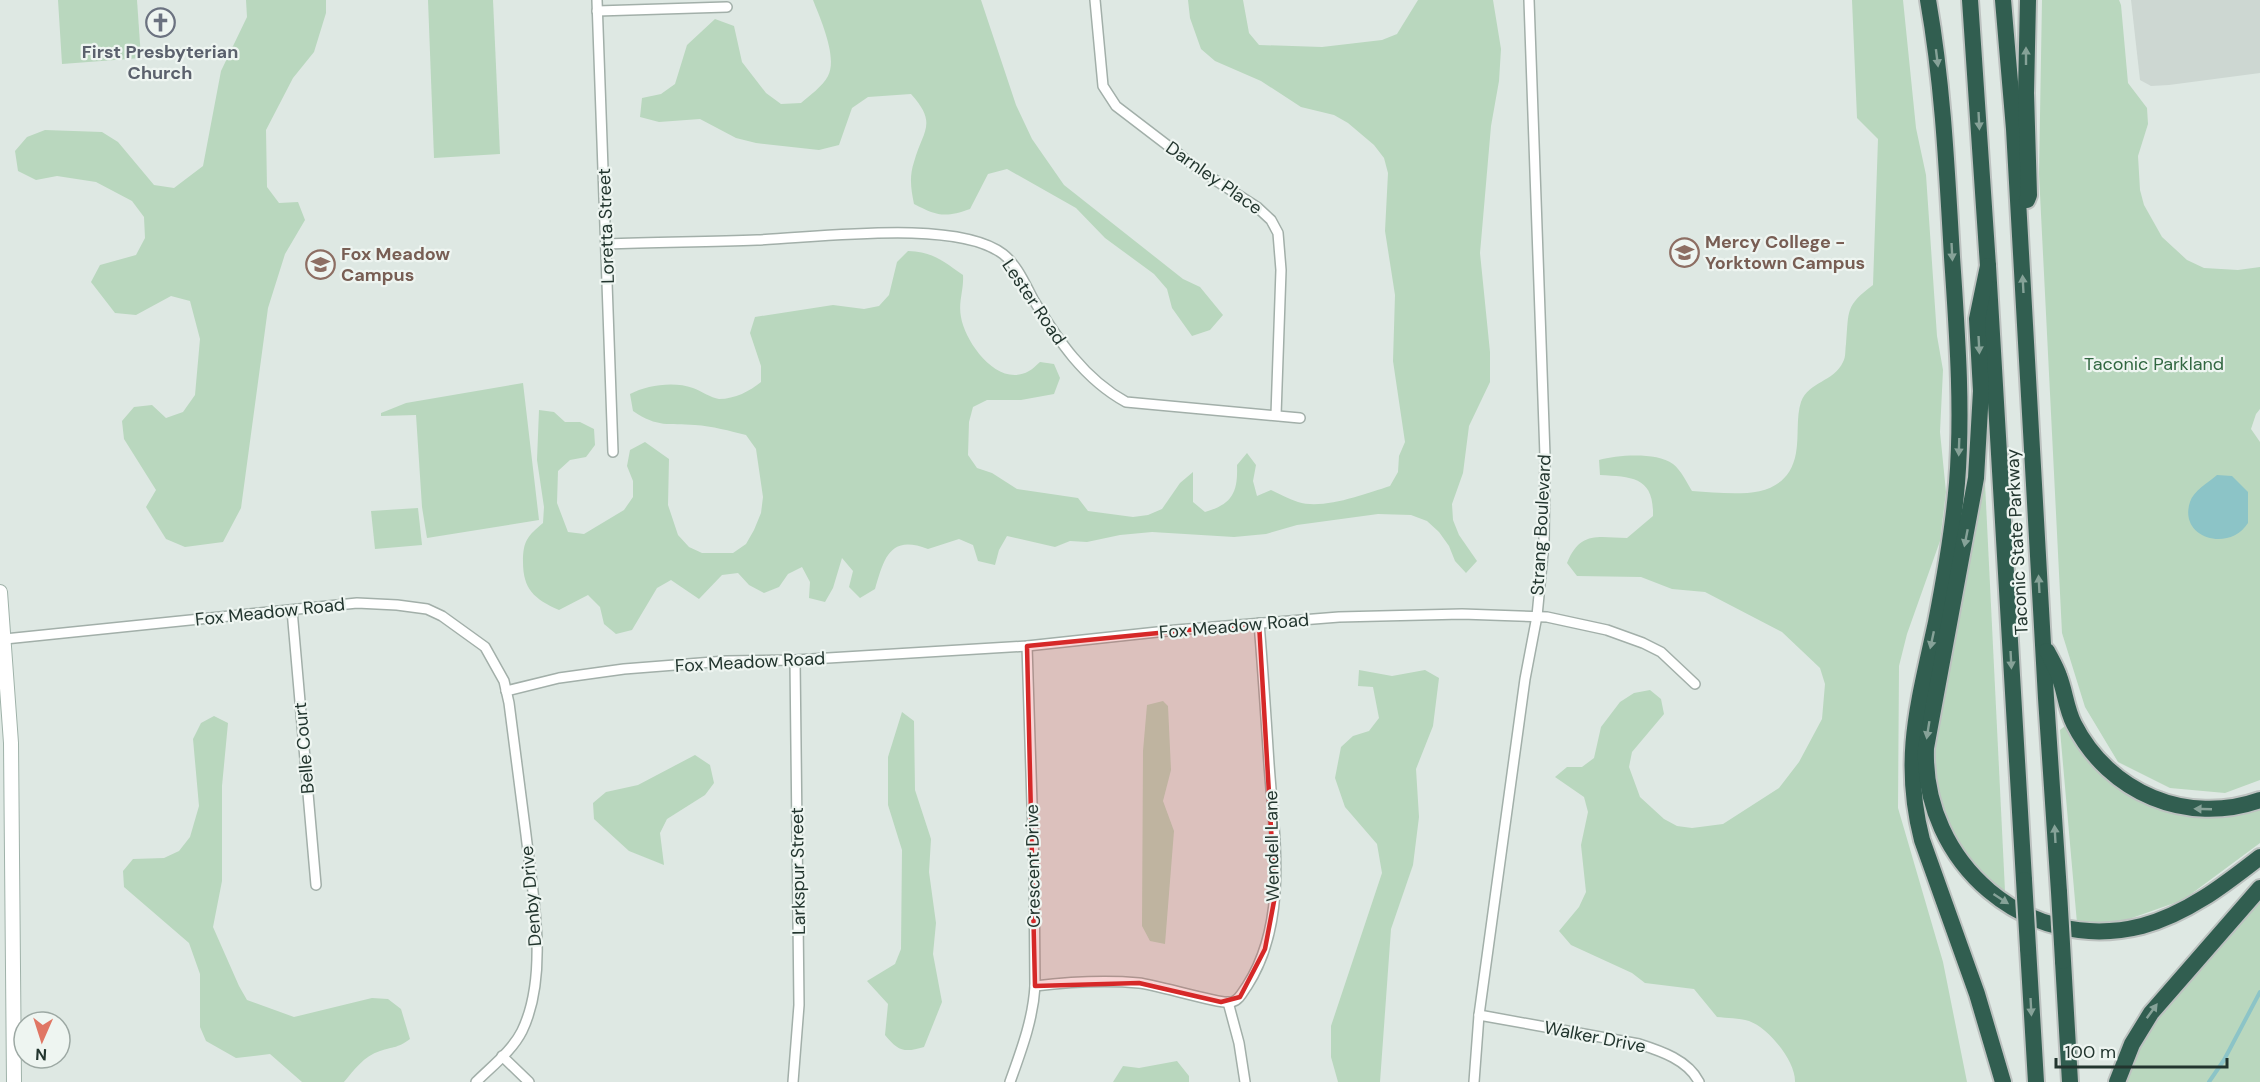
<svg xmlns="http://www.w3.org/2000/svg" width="2260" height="1082" font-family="'DM Sans',sans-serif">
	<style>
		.built { fill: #cdd7d2 }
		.green { fill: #b9d7be }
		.water { fill: #8cc4c7 }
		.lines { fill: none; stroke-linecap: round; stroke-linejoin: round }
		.stream { stroke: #8cc4c7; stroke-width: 4 }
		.street-casing { stroke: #a2afa9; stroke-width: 12 }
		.secondary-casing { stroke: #9fb2a9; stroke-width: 16 }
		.highway-casing { stroke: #bdc2c0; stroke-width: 20 }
		.street { stroke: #fff; stroke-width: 9 }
		.secondary { stroke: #fff; stroke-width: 14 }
		.highway { stroke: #315e50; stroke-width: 16 }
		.highway-bridge-casing { stroke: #bdc2c0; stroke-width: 20; stroke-linecap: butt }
		.highway-bridge { stroke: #315e50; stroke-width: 16 }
		.oneway { fill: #86a298 }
		.marked { fill: #d62828; fill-opacity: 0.2; stroke: #d62828; stroke-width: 4.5; stroke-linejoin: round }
		.labels { text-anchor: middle; stroke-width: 4.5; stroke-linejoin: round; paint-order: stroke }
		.worship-label { font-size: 18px; font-weight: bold; fill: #5b616d; stroke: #eef5f1 }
		.street-label { font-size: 18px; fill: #22352e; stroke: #eef5f1 }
		.education-label { font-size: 18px; font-weight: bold; fill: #785e54; stroke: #eef5f1; text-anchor: start }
		.park-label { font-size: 18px; fill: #316741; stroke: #eef5f1 }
	</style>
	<rect width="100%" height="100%" fill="#dee8e3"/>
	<!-- built -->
	<path class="built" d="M 2131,0 L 2260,0 L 2260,73 L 2169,85 L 2151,86 L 2140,80 Z"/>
	<!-- green -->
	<g class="green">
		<path d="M 58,0 L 137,0 L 141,58 L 62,64 Z"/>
		<path d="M 246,0 L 326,0 L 326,13 L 314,52 L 293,78 L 266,130 L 267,187 L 279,203 L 298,202 L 305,220 L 285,254 L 268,308 L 241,508 L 223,542 L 185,547 L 166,539 L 146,507 L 156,490 L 124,439 L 122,421 L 134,407 L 152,405 L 166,418 L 183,412 L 195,395 L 200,339 L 190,301 L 171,296 L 136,315 L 115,313 L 91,282 L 100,265 L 136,255 L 145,238 L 144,217 L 132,201 L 96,182 L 57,176 L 36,180 L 18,171 L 15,151 L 27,137 L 45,130 L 102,132 L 118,142 L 154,185 L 174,188 L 203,166 L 221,71 L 247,17 Z"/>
		<path d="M 428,0 L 493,0 L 500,154 L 434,158 Z"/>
		<path d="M 813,0 L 981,0 L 1016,105 L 1032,139 L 1064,185 L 1183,279 L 1200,287 L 1223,315 L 1210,330 L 1192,336 L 1172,308 L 1167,289 L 1154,274 L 1105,238 L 1076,208 L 1007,169 L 988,174 L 970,209 C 945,218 937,216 914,204 C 911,189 909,177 914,162 C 923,130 938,124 911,94 L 868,97 L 852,108 L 839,145 L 819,150 L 756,143 L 736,138 L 700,119 L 659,122 L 640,117 L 642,98 L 661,94 L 675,84 L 687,45 L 715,19 L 734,26 L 742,62 L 766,93 L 781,104 L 801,103 C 809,96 823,86 828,76 C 838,57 820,18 813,0 Z"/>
		<path d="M 1188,0 L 1243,0 L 1249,33 L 1259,45 L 1322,47 L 1382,40 L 1397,34 L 1418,0 L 1493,0 L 1501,49 L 1499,81 L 1491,126 L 1480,253 L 1490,352 L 1490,382 L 1469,426 L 1463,473 L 1452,504 L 1453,520 L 1459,535 L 1477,561 L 1466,573 L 1455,561 L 1449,546 L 1439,532 L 1427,521 L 1411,515 L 1378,514 L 1297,525 L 1266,534 L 1234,537 L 1152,532 L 1120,535 L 1087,542 L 1070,541 L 1055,547 L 1007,536 L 999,550 L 995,565 L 978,561 L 973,545 L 959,539 L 928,549 C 890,534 884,558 875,589 L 860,598 L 849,587 L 853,571 L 842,558 L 833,588 L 825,602 L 809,598 L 810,582 L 802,567 L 788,574 L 779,587 L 764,593 L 749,585 L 738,573 L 722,575 L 699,599 L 671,580 L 657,588 L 632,630 L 616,634 L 604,624 L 600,607 L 588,595 L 559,610 C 534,599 523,589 523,562 C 523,540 528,536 543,523 L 544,507 L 537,460 L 539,410 L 554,412 L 565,422 L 580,422 L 594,429 L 595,445 L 586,457 L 570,460 L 558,471 L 557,503 L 568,532 L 584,534 L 624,510 L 633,497 L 633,481 L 627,466 L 630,450 L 645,442 L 669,459 L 668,505 L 678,535 L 689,547 L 702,553 L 733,553 L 746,544 L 754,530 L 761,513 L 763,497 L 756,449 L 746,435 C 730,431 712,426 695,425 C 668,423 658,428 633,411 L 630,394 C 647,385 674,381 693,388 C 701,391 711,398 719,399 C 735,399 750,391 761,382 L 761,366 L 750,333 L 755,317 L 833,305 L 864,309 L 879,306 L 889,295 L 897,262 L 908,251 C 933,252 943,261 963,275 C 964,290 958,302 961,317 C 965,342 998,389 1029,371 C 1033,369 1036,365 1040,362 L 1054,364 L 1060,378 L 1054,394 L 1021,400 L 987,400 L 973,407 L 969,422 L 968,455 L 977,468 L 992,473 L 1017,489 L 1078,498 L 1088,511 L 1133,517 L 1148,515 L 1162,509 L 1180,483 L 1193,472 L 1193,502 L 1205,512 C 1232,504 1238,493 1237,465 L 1247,453 L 1256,465 L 1253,481 L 1257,496 L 1271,490 C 1280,494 1289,499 1298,502 C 1323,510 1365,494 1390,486 L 1398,472 L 1399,456 L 1405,442 L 1393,361 L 1395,295 L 1385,231 L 1388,173 L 1384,158 L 1374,145 L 1348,123 L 1334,115 L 1301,107 L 1261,81 L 1215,61 L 1201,49 L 1190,18 Z"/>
		<path d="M 1852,0 L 1903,0 L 1916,128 L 1926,175 L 1937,336 L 1943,370 L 1940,432 L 1946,492 L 1940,541 L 1907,634 L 1899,666 L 1898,808 L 1943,962 L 1967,1082 L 1795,1082 C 1796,1062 1769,1028 1749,1021 C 1739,1018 1727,1018 1717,1017 L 1694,989 L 1645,983 L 1632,973 L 1571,945 L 1559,931 L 1579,907 L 1586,892 L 1581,845 L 1588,812 L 1584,797 L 1555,777 L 1567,767 L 1582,767 L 1594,758 L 1601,727 L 1620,702 L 1634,693 L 1650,690 L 1661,699 L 1664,714 L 1632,752 L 1629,767 L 1640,797 L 1664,819 L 1677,826 L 1692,828 L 1723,824 L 1779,788 L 1799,762 L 1822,719 L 1825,684 L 1820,668 L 1782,632 L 1705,592 L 1672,589 L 1641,577 L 1577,576 L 1567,563 C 1580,531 1597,537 1627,538 L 1653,516 C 1654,477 1633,477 1600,475 L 1599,460 C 1618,455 1656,452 1673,464 C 1681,470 1687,483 1692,491 C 1731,493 1787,504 1796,453 C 1799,437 1796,417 1801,402 C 1809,381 1834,382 1843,362 C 1846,357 1845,350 1846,344 C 1849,310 1845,306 1873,285 L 1878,139 L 1857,118 Z"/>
		<path d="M 2042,0 L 2119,0 L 2121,5 L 2128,83 L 2147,108 L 2148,124 L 2138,156 L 2140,190 L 2144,205 L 2162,237 L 2187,260 L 2204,268 L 2238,270 L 2260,267 L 2260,409 L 2256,414 L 2251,429 L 2260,442 L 2260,780 L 2225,793 L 2170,788 L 2118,762 L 2085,707 L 2062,633 L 2039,174 Z"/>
		<path d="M 523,383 L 539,520 L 427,538 L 422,507 L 416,415 L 381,416 L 381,413 L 406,403 Z"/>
		<path d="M 1985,483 L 2005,891 L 1991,887 L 1966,857 L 1936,803 L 1931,764 L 1979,484 Z"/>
		<path d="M 418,508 L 422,545 L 375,549 L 371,511 Z"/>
		<path d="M 1359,670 L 1392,676 L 1425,670 L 1439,678 L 1433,726 L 1416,769 L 1419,817 L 1413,865 L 1391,929 L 1380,1082 L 1338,1082 L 1331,1057 L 1331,1026 L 1382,873 L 1377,844 L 1345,807 L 1335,778 L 1341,747 L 1353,736 L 1369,731 L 1379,718 L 1373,687 L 1358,686 Z"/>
		<path d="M 1163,701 L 1168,706 L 1171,770 L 1163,801 L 1174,831 L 1165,944 L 1150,941 L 1142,926 L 1143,751 L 1147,705 Z"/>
		<path d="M 902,712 L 914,721 L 915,790 L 931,839 L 929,872 L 936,923 L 933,954 L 942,1002 L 924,1047 C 904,1053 898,1051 885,1035 L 888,1004 L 867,981 L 895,964 L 901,949 L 902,850 L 888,805 L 888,757 Z"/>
		<path d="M 214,716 L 228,723 L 222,786 L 222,881 L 213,927 L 239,986 L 247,1000 L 294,1017 L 372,998 L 388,999 L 401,1009 L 410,1039 C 396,1049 394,1046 380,1051 C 364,1056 354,1070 344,1082 L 302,1082 L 270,1054 L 236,1058 L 206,1041 L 200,1027 L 200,974 L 189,943 L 124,887 L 123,871 L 133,859 L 164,858 L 179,851 L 190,837 L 199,806 L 193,739 L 201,723 Z"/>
		<path d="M 2065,726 L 2097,766 L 2144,804 L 2188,815 L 2230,814 L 2260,803 L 2260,843 L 2183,900 L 2112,925 L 2077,923 L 2060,730 Z"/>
		<path d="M 695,755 L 710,765 L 714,783 L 705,795 L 667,819 L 660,833 L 664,865 L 629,851 L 594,819 L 593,803 L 606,792 L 638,785 Z"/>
		<path d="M 2260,895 L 2260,1082 L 2123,1082 L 2143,1033 Z"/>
		<path d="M 1177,1061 L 1189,1076 L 1189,1082 L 1113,1082 L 1123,1066 L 1139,1068 Z"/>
	</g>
	<!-- water -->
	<path class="water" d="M 2217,475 L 2232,476 L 2248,492 L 2248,523 C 2229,553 2178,538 2190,502 C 2193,491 2209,482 2217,475 Z"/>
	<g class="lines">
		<!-- stream -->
		<path class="stream" d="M 2209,1082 L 2224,1060 L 2260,992"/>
		<defs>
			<g id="street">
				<path d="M 597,0 L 613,452"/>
				<path d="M 1095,0 L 1103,86 L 1116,106 L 1201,171 L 1257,207 L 1271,220 L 1278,233 L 1281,270 L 1276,415"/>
				<path d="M 597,11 L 727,7"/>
				<path d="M 607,244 C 657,242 707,242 757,240 C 815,238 956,218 1003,254 C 1017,265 1025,284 1033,299 C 1058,340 1084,379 1126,402 L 1300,418"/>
				<path d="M 292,610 L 316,885"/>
				<path d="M 5,639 L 357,603 L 397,605 L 427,609 L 442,616 L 485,647 L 504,681 L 509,703 C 515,747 520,791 526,835 C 533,895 549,975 522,1031 C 512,1051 492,1066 476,1082"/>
				<path d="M 506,691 L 559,678 L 624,669 L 726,661 L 795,660 L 1027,646 L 1176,630 L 1339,617 L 1462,614 L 1547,617 L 1607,630 L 1643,643 L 1661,652 L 1695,684"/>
				<path d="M 1035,986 C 1069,982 1105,980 1139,983 C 1158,985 1222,1005 1232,1002 C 1240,1000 1243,991 1247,986 C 1289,921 1274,836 1269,764 C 1266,717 1263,670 1259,623"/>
				<path d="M 1228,1002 L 1239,1043 L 1245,1082"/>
				<path d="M 1479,1015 L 1639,1044 C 1661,1051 1688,1060 1699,1082"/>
				<path d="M 502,1056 L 529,1082"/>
				<path d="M 793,1082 L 799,1005 L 795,660"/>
				<path d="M 1010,1082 C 1021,1051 1033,1020 1035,986 L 1034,867 L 1027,646"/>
				<path d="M 1474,1082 L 1479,1015 L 1525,679 L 1537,616 L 1544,543 L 1545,456 L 1529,0"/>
			</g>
			<path id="secondary" d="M 0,592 L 11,743 L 14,1082"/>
			<g id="highway">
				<path d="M 1928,0 C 1943,85 1947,171 1952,257 C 1957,332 1963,408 1957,483 C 1953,530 1945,576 1936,622 C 1919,702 1901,758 1922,840 L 1977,994 L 2003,1082"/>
				<path d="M 1970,0 L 1988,266 L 2024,880"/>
				<path d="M 2003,0 L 2014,129 L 2046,698 L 2059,892"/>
				<path d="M 2027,200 L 2029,195 L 2026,93 L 2028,0"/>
				<path d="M 1988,266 L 1977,319 L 1981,391 L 1976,478 L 1926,748 C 1922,863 2027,955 2142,926 C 2187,914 2224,885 2260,857"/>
				<path d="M 2047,651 C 2051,659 2056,667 2059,676 C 2065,691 2066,708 2074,724 C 2109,793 2187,826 2260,800"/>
				<path d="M 2028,948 L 2036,1082"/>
				<path d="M 2063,961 L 2070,1082"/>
				<path d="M 2117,1082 L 2132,1044 L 2151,1013 L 2260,888"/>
			</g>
		</defs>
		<!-- street casing -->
		<use href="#street" class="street-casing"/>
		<!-- secondary casing -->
		<use href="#secondary" class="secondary-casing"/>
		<!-- highway casing -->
		<use href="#highway" class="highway-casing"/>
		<!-- street -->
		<use href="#street" class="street"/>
		<!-- secondary -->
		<use href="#secondary" class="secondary"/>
		<!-- highway -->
		<use href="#highway" class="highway"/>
		<defs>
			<g id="highway-bridge">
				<path d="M 2024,880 L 2028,948"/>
				<path d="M 2059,892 L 2063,961"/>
			</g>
		</defs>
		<!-- highway-bridge casing -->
		<use href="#highway-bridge" class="highway-bridge-casing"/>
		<!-- highway-bridge -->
		<use href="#highway-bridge" class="highway-bridge"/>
	</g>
	<!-- one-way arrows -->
	<defs><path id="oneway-solid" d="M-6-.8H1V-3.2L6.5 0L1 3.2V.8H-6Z" transform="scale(1.5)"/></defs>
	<g class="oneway">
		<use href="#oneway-solid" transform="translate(2026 56) rotate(-90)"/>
		<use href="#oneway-solid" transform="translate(1937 58) rotate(83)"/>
		<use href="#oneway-solid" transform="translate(1979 121) rotate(87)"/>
		<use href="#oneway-solid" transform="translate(1952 252) rotate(87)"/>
		<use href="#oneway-solid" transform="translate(2023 284) rotate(-93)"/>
		<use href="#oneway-solid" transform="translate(1979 345) rotate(87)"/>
		<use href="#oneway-solid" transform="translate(1959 447) rotate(92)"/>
		<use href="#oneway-solid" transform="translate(1966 538) rotate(101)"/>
		<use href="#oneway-solid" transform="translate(2039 584) rotate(-93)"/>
		<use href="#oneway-solid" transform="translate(1932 640) rotate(102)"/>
		<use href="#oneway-solid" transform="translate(2011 660) rotate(87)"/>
		<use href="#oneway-solid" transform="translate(1928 730) rotate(99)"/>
		<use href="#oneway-solid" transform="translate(2203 809) rotate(-178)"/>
		<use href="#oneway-solid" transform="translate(2055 834) rotate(-93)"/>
		<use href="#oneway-solid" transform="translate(2001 899) rotate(33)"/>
		<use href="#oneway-solid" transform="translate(2031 1007) rotate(87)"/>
		<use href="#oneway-solid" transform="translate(2152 1011) rotate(-54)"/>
	</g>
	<!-- marked area -->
	<path class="marked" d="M 1259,623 L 1275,896 L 1265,949 L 1240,997 L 1221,1002 L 1139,983 L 1035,986 L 1027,646 Z"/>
	<!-- icons -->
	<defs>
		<symbol id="church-ring" viewBox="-11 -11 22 22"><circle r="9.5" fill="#eef5f1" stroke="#6b7280" stroke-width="1.5"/><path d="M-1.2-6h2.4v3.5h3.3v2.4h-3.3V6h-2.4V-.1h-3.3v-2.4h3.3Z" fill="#6b7280"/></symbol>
		<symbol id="school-ring" viewBox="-11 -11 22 22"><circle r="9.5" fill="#eef5f1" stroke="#8d6e63" stroke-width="1.5"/><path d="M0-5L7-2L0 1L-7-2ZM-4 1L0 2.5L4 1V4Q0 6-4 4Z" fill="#8d6e63"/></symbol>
	</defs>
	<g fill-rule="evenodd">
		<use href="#church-ring" x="144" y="6" width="33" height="33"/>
		<use href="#school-ring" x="1668" y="236" width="33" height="33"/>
		<use href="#school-ring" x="304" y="248" width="33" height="33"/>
	</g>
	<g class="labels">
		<!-- worship labels -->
		<g class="worship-label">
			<text x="160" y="58">First Presbyterian<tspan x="160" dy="21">Church</tspan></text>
		</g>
		<!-- street labels -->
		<g class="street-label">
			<text transform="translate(1214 178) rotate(35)" y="6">Darnley Place</text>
			<text transform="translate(606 226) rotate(-92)" y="6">Loretta Street</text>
			<text transform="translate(1034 302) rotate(56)" y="6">Lester Road</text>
			<text transform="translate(1541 525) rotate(-87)" y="6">Strang Boulevard</text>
			<text transform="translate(2017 542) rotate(-93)" y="6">Taconic State Parkway</text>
			<text transform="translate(270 612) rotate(-6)" y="6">Fox Meadow Road</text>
			<text transform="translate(1234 626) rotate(-5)" y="6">Fox Meadow Road</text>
			<text transform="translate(750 662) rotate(-3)" y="6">Fox Meadow Road</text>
			<text transform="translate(304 748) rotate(-95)" y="6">Belle Court</text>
			<text transform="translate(1272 846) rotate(-91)" y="6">Wendell Lane</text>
			<text transform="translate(1033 866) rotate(-91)" y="6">Crescent Drive</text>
			<text transform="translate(798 871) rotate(-91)" y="6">Larkspur Street</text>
			<text transform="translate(531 896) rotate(-95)" y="6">Denby Drive</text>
			<text transform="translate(1595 1037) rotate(11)" y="6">Walker Drive</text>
		</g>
		<!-- education labels -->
		<g class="education-label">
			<text x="1705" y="248">Mercy College -<tspan x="1705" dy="21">Yorktown Campus</tspan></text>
			<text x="341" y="260">Fox Meadow<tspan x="341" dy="21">Campus</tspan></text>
		</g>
		<!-- park labels -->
		<g class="park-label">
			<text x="2154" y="370">Taconic Parkland</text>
		</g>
	</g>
	<!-- north arrow -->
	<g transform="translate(42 1040) rotate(183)"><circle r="28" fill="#eef5f1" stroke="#9ca8a3" stroke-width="1.5"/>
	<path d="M0-4.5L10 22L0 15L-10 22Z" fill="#e07664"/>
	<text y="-9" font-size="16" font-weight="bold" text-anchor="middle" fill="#22352e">N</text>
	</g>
	<!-- scale -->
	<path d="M2056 1058v9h171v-9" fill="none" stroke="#22352e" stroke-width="3"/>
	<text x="2065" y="1058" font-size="18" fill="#22352e" stroke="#eef5f1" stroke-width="4.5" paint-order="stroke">100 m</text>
</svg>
